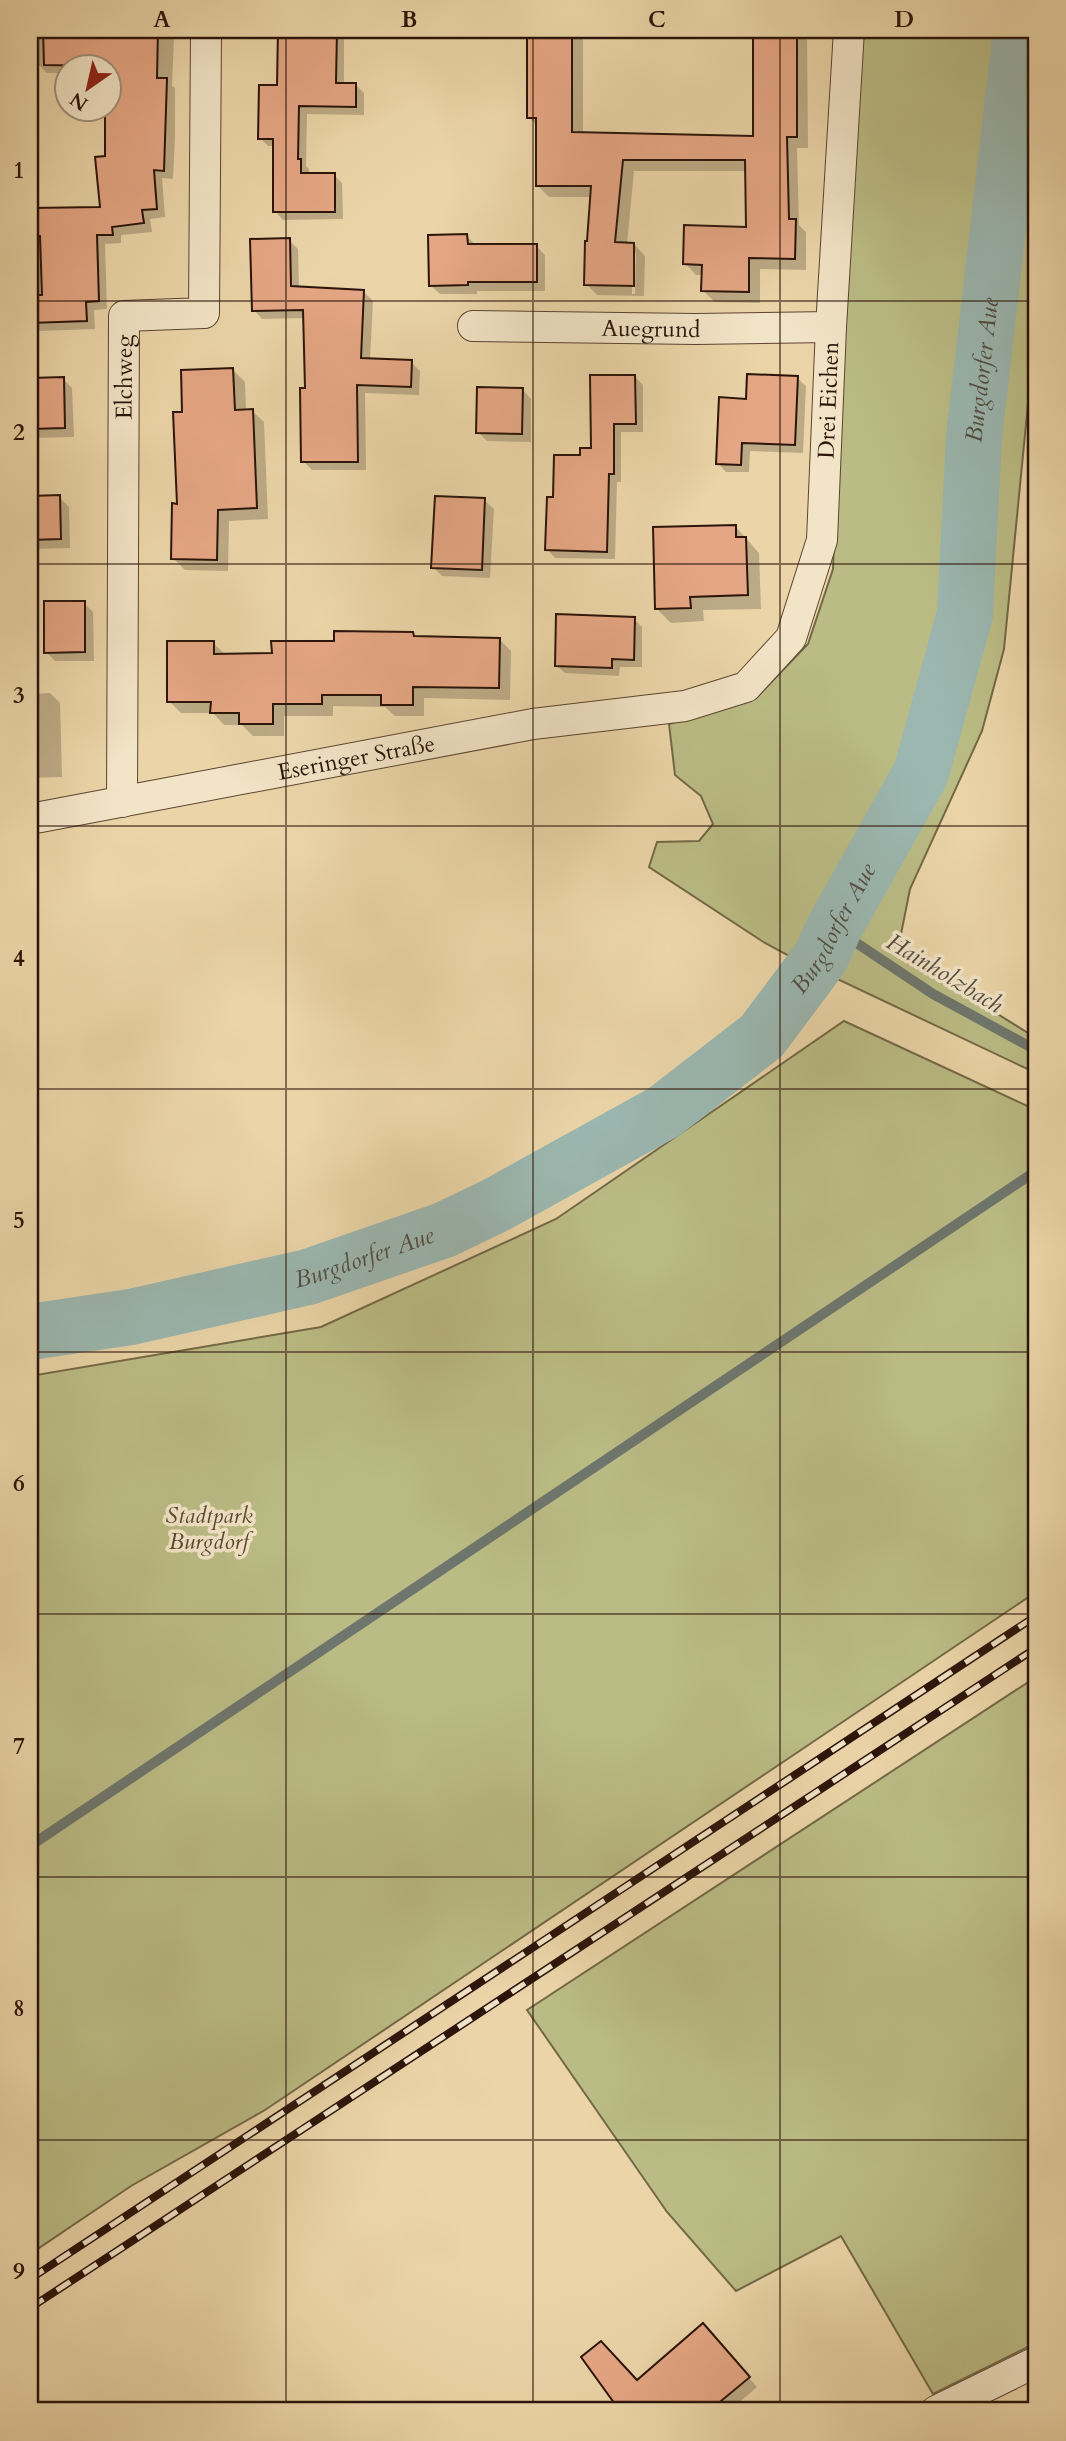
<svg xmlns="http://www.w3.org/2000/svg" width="1066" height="2441" font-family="Cardo,serif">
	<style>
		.green { fill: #bbbc85; stroke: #736847; stroke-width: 2 }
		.shadow { fill: #0003; fill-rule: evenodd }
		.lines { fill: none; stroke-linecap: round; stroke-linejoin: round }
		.stream { stroke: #6e766d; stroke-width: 10 }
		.river { stroke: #9bb7b0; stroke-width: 56 }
		.building { fill: #e5a684; stroke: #2b1409; stroke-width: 2 }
		.street-casing { stroke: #5b4431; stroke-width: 32 }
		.street { stroke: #f2e4c6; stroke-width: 30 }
		.rail-casing { stroke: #2b1409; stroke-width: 8 }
		.rail { stroke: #f2e4c6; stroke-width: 5; stroke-dasharray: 16; stroke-linecap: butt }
		.grid { fill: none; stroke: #2b1409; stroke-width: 2; stroke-opacity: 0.55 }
		.labels { text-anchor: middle; stroke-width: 7; stroke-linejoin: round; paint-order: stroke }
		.street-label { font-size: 23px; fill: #2b1409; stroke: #f2e4c6 }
		.park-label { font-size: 23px; font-style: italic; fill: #56462e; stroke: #f2e4c6 }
		.water-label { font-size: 24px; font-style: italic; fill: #524d43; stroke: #f2e4c6 }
		.neatline { fill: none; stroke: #2b1409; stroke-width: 2.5 }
		.grid-label { font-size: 23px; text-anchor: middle; font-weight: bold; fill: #2b1409 }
	</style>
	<rect width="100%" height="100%" fill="#ebd5a8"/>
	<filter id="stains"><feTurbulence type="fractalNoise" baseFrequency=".00286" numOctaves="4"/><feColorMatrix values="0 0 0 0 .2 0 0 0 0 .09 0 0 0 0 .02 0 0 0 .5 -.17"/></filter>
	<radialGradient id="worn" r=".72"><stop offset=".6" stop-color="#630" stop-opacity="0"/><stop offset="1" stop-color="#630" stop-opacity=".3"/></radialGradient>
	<!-- green -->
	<g class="green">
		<path d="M 854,30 L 1005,30 L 993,77 L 967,280 L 951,552 L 942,641 L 892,789 L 800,962 L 765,943 L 649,867 L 657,842 L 699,841 L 713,824 L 701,796 L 675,775 L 669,724 L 756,698 L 808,644 L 833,569 Z"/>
		<path d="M 1034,30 L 1036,30 L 1036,322 L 1004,649 L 982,731 L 910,889 L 900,939 L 932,973 L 1036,1038 L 1036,1073 L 831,976 L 853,929 L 881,884 L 931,782 L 950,731 L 974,621 L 989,451 Z"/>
		<path d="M 844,1021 L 1036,1110 L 1036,1592 L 265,2110 L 131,2186 L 30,2254 L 30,1376 L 321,1327 L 556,1219 Z"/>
		<path d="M 1036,1677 L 1036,2343 L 933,2394 L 841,2236 L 736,2291 L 667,2212 L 527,2010 Z"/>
	</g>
	<!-- shadow -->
	<g class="shadow">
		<path d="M 38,30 L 166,30 L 174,37 L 172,86 L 175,88 L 175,136 L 173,179 L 162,178 L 165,217 L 150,219 L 152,232 L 121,235 L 121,243 L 105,244 L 107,309 L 94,310 L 95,329 L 39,331 L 34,326 L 30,326 L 30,209 L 102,208 L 108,108 L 108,66 L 66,66 L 66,73 L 47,73 L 38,64 Z"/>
		<path d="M 279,30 L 344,30 L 344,84 L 356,85 L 364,93 L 364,115 L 307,114 L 306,166 L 309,169 L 309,175 L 334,175 L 342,183 L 343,219 L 283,220 L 275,211 L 274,146 L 268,146 L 260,138 L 279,87 Z"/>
		<path d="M 529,30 L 583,30 L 583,134 L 755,137 L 755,30 L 807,30 L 808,148 L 797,148 L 799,225 L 806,232 L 806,270 L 760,269 L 760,303 L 715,302 L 703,291 L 704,275 L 696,275 L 685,263 L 748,229 L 747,171 L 634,171 L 627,244 L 634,244 L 645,256 L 644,296 L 597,295 L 586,284 L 592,197 L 549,197 L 537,185 L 538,126 L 528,117 ZM 632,253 L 636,253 L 635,294 L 632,294 Z"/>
		<path d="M 467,236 L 476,246 L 536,246 L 545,255 L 545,291 L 477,291 L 477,294 L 440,294 L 430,285 Z"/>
		<path d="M 289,240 L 298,249 L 299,288 L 364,292 L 373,301 L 370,360 L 411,362 L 420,371 L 419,395 L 365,393 L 366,470 L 312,470 L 303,461 L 307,390 L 305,318 L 262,319 L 254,310 Z"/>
		<path d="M 233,370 L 245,382 L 246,411 L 252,411 L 264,422 L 268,519 L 229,521 L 228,571 L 185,570 L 173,558 L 179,505 L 184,413 Z"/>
		<path d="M 635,377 L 643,385 L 643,432 L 621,432 L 621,482 L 617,482 L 615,559 L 555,558 L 547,549 L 555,499 L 592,450 Z"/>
		<path d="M 797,378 L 806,386 L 803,453 L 750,451 L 749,472 L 726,472 L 718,463 L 748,401 Z"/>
		<path d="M 63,379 L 72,388 L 74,437 L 30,438 L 30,380 Z"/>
		<path d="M 522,389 L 531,399 L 531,442 L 487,441 L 478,432 Z"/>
		<path d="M 30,497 L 59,497 L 69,507 L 70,548 L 30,549 Z"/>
		<path d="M 484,500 L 494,509 L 490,578 L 442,576 L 433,567 Z"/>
		<path d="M 735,526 L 759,553 L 761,609 L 703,610 L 704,621 L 671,623 L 657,609 Z"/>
		<path d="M 84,603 L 93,612 L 94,661 L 55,661 L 46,652 Z"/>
		<path d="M 634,619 L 642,627 L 642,667 L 620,667 L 619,676 L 565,673 L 556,665 Z"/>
		<path d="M 413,633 L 417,638 L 499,639 L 511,651 L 510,700 L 424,698 L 424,716 L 395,716 L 385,707 L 333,706 L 333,716 L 284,716 L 284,736 L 253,736 L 242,725 L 224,725 L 213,713 L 181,713 L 169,701 L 213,643 L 226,655 L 273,655 L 336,642 Z"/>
		<path d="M 50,693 L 60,703 L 62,777 L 30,778 L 30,694 Z"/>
		<path d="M 712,2335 L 757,2387 L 729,2411 L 707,2411 L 663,2360 Z"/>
	</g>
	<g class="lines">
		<!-- stream -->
		<g class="stream">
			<path d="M 834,928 L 933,994 L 1036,1050"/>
			<path d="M 30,1846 L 1036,1171"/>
		</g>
		<!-- river -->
		<path class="river" id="s1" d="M 30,1332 L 131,1317 L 308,1277 L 444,1230 L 496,1205 L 664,1112 L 762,1036 L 821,957 L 834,928 L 921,773 L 965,614 L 974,437 L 1021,30"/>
	</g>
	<!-- building -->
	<g class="building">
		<path d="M 43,30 L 158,30 L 157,78 L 167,78 L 164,171 L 154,170 L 157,209 L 142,210 L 144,223 L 112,227 L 113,235 L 97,235 L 99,301 L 86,302 L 87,321 L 30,323 L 30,295 L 42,295 L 40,236 L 30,236 L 30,208 L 100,207 L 95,157 L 105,156 L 105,108 L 108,108 L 108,66 L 44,65 Z"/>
		<path d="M 278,30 L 337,30 L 336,83 L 356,83 L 356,107 L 299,106 L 298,159 L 301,159 L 301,173 L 335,173 L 335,212 L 273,212 L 273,139 L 258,139 L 259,85 L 277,85 Z"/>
		<path d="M 527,30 L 572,30 L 572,132 L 753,136 L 753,30 L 797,30 L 797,137 L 787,137 L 789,219 L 796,219 L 795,259 L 749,258 L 749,292 L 701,291 L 702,265 L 683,264 L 684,225 L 746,227 L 745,160 L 623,160 L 615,242 L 634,243 L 634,286 L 584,285 L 585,241 L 587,241 L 591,186 L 536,186 L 536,118 L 527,118 Z"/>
		<path d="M 467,234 L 468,244 L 537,244 L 537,282 L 468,282 L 468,285 L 429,286 L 428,235 Z"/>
		<path d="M 290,238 L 291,286 L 364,290 L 361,358 L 412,360 L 411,387 L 357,385 L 358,462 L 301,462 L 300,388 L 305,388 L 303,310 L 252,311 L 250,239 Z"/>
		<path d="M 233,368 L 235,410 L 253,409 L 257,508 L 218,510 L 217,560 L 171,559 L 172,503 L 177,504 L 173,412 L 182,412 L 181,370 Z"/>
		<path d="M 747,374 L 798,376 L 795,445 L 742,443 L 741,465 L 716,464 L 719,397 L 746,399 Z"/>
		<path d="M 590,375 L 635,375 L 636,424 L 614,424 L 614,474 L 609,474 L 607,552 L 545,550 L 547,497 L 553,497 L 554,455 L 580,455 L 580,448 L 591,448 Z"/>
		<path d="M 64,377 L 65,428 L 30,429 L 30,378 Z"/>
		<path d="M 477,387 L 523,388 L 522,434 L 476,433 Z"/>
		<path d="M 60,495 L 61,539 L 30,540 L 30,496 Z"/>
		<path d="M 435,496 L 485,498 L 482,570 L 431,568 Z"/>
		<path d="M 736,525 L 736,537 L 746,537 L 748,595 L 690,597 L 691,608 L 655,609 L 653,527 Z"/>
		<path d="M 44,601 L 85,601 L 85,652 L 44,653 Z"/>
		<path d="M 556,614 L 635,617 L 634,660 L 612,659 L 612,668 L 555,666 Z"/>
		<path d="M 334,631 L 413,632 L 414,636 L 500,638 L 499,688 L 413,687 L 413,705 L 381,705 L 381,695 L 322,695 L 322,704 L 273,704 L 273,724 L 239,724 L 239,713 L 210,713 L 211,702 L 167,702 L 167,641 L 214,641 L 214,654 L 272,653 L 271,641 L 334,641 Z"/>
		<path d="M 703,2323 L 750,2377 L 709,2411 L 620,2411 L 581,2357 L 601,2341 L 637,2380 Z"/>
	</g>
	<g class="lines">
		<defs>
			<g id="street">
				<path id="s2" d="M 473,326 L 696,329 L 831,327"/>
				<path id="s3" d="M 122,802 L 124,316 L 204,313 L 206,30"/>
				<path id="s4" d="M 30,819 L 533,724 L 685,706 L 746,687 L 791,638 L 822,540 L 831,327 L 849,30"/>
				<path d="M 936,2411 L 1036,2362"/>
			</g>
		</defs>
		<!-- street casing -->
		<use href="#street" class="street-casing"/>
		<!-- street -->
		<use href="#street" class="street"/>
		<defs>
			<g id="rail">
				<path d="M 30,2279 L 1036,1616"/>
				<path d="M 30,2308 L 1036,1648"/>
			</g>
		</defs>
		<!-- rail casing -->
		<use href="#rail" class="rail-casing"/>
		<!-- rail -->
		<use href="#rail" class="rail"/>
	</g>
	<!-- grid -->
	<path class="grid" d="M 286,30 L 286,2411M 533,30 L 533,2411M 780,30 L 780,2411M 30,301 L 1036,301M 30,564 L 1036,564M 30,826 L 1036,826M 30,1089 L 1036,1089M 30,1352 L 1036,1352M 30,1614 L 1036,1614M 30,1877 L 1036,1877M 30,2140 L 1036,2140"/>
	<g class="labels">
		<!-- street labels -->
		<g class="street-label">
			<text dy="8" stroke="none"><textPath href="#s2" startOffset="178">Auegrund</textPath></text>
			<text dy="8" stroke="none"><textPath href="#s3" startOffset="425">Elchweg</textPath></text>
			<text dy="8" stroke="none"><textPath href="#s4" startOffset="1038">Drei Eichen</textPath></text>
			<text dy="8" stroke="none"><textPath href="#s4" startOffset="332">Eseringer Straße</textPath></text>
		</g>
		<!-- park labels -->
		<g class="park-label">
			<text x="209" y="1523">Stadtpark<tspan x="209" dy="26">Burgdorf</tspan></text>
		</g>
		<!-- water labels -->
		<g class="water-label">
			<text dy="8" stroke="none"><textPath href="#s1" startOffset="1519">Burgdorfer Aue</textPath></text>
			<text dy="8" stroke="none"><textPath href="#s1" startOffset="931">Burgdorfer Aue</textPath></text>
			<text transform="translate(945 973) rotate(31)" y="8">Hainholzbach</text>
			<text dy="8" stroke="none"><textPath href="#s1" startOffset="343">Burgdorfer Aue</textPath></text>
		</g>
	</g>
	<!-- margin -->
	<rect width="1066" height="2441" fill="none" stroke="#ebd5a8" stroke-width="77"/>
	<!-- north arrow -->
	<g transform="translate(88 88) rotate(214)"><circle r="33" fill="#f2e4c6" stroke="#a2917a" stroke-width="2"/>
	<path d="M0-5L12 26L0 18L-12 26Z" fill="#8f2418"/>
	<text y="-10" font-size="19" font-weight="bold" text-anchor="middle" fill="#2b1409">N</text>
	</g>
	<rect x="38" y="38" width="990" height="2364" class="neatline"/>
	<g class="grid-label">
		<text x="162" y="27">A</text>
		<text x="409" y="27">B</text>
		<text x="657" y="27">C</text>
		<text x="904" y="27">D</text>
		<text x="19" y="178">1</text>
		<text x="19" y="440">2</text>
		<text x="19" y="703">3</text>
		<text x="19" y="966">4</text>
		<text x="19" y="1228">5</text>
		<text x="19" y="1491">6</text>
		<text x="19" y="1754">7</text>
		<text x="19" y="2016">8</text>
		<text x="19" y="2279">9</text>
	</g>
	<rect width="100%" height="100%" filter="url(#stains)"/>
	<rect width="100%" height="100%" fill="url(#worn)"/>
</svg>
